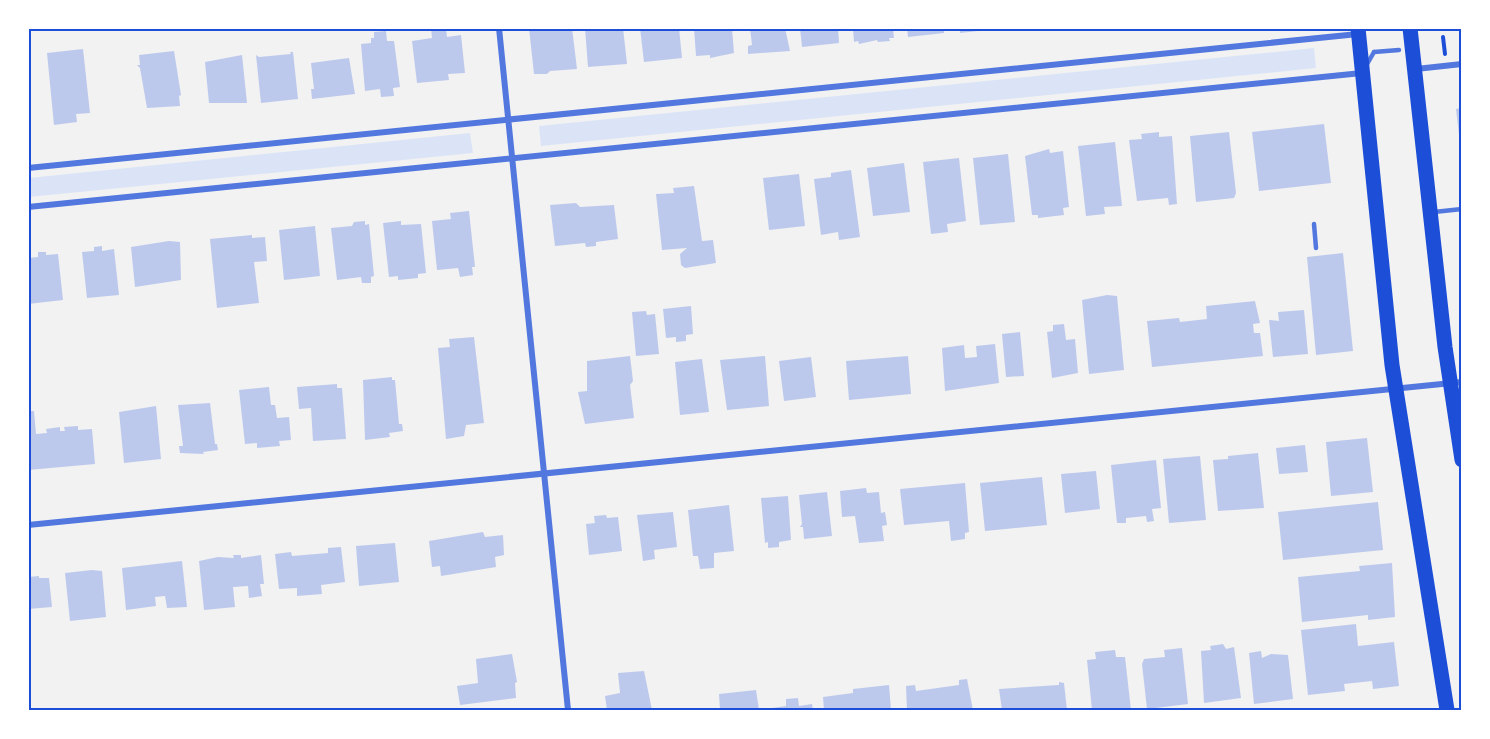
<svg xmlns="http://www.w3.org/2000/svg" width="1490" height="739" font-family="'IBM Plex Sans',sans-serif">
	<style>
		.green { fill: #dbe4f7 }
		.building { fill: #bdc9ec }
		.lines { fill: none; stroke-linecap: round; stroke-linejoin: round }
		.path { stroke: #1d4ed8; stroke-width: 4 }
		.service { stroke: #5277de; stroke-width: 4.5 }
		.minor { stroke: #5277de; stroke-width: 6 }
		.primary { stroke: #1d4ed8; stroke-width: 15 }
		.neatline { fill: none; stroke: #1d4ed8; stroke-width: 2 }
	</style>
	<rect width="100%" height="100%" fill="#f2f2f2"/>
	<!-- green -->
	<g class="green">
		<path d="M 1314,48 L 1316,68 L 541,146 L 539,126 Z"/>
		<path d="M 470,133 L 473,153 L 29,197 L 29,178 Z"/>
	</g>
	<!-- building -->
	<g class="building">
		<path d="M 431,28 L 446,28 L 447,37 L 461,35 L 465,73 L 448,74 L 449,80 L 417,83 L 412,41 L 432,38 Z"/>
		<path d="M 529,28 L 572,28 L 577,69 L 550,71 L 547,74 L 534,74 Z"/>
		<path d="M 585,28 L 623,28 L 627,64 L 588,67 Z"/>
		<path d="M 640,28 L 679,28 L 682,58 L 644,62 Z"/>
		<path d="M 694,28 L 732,28 L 734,53 L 710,58 L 710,55 L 696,56 Z"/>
		<path d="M 750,28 L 785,28 L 790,51 L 748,54 L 748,46 L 752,45 Z"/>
		<path d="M 800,28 L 838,28 L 839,43 L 802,47 Z"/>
		<path d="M 853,28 L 893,28 L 894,38 L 889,38 L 890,41 L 878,42 L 877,40 L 859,44 L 858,41 L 854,42 Z"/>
		<path d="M 907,28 L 944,28 L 944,33 L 908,37 Z"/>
		<path d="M 960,28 L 987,28 L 987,30 L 960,33 Z"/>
		<path d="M 386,31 L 387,41 L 394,41 L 400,87 L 393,88 L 394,96 L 381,97 L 380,89 L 365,91 L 361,44 L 371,43 L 371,38 L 374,38 L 374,32 Z"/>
		<path d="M 83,49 L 90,113 L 76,114 L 77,122 L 54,125 L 47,53 Z"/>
		<path d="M 174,51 L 181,95 L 179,96 L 180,106 L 147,108 L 140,68 L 137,65 L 140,65 L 139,55 Z"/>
		<path d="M 290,52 L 293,52 L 298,99 L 261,103 L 256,55 L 259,57 L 291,54 Z"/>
		<path d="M 242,55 L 247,103 L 209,103 L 205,62 Z"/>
		<path d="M 349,58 L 355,94 L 312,99 L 311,89 L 314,89 L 311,63 Z"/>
		<path d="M 1461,108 L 1461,143 L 1460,143 L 1456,109 Z"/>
		<path d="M 1324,124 L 1331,183 L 1259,191 L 1252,132 Z"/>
		<path d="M 1159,132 L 1159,137 L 1172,136 L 1177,204 L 1169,205 L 1168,198 L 1137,201 L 1129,140 L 1142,139 L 1141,134 Z"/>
		<path d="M 1229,132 L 1236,193 L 1234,198 L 1196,202 L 1190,136 Z"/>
		<path d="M 1115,142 L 1122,206 L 1104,207 L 1105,214 L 1086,216 L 1078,146 Z"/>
		<path d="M 1049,149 L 1050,153 L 1063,151 L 1069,207 L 1063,208 L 1064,215 L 1038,218 L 1038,215 L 1032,215 L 1025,156 Z"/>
		<path d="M 1008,154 L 1015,222 L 980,225 L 973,158 Z"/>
		<path d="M 959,158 L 966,221 L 947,224 L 948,232 L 931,234 L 923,162 Z"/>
		<path d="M 904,163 L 910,212 L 873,216 L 867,168 Z"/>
		<path d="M 851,170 L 860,237 L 839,240 L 838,232 L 821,235 L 814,179 L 831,177 L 831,173 Z"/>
		<path d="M 799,174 L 805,226 L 769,230 L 763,178 Z"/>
		<path d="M 694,186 L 702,241 L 713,240 L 716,263 L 685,268 L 681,265 L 680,254 L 687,248 L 662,250 L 656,194 L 674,193 L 673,188 Z"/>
		<path d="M 576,203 L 580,207 L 614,205 L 618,239 L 596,242 L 596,246 L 586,247 L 585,243 L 555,246 L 550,205 Z"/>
		<path d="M 469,211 L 475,267 L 472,267 L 473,275 L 460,277 L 458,268 L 437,270 L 432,221 L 451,219 L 450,213 Z"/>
		<path d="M 365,221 L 365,225 L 369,224 L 374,276 L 371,277 L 371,283 L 362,283 L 361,277 L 337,280 L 331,228 L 352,226 L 354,222 Z"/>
		<path d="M 401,221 L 401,225 L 421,224 L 426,273 L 418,274 L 418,278 L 398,280 L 398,276 L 389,277 L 383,223 Z"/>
		<path d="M 315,226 L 320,276 L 284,280 L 279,230 Z"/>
		<path d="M 252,235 L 252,238 L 265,237 L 267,261 L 254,262 L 259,303 L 217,308 L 210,239 Z"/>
		<path d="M 169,241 L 180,242 L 181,280 L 135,287 L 131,247 Z"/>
		<path d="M 102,246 L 102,251 L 114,249 L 119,295 L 87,298 L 82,252 L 94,251 L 94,247 Z"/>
		<path d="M 38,252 L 46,252 L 46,255 L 58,254 L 63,300 L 28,304 L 28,258 L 38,257 Z"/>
		<path d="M 1343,253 L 1353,351 L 1316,355 L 1307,257 Z"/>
		<path d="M 1107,295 L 1117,296 L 1124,370 L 1089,374 L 1082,300 Z"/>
		<path d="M 1255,301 L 1260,323 L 1253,324 L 1254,333 L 1260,333 L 1263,356 L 1152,367 L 1147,321 L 1179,318 L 1180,322 L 1207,319 L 1206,306 Z"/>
		<path d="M 691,306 L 693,334 L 686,335 L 686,341 L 676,342 L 676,337 L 666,338 L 663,309 Z"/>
		<path d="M 1304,310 L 1308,354 L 1273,357 L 1269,320 L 1279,321 L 1278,312 Z"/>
		<path d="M 646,311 L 647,315 L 655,314 L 659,354 L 636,356 L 632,312 Z"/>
		<path d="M 1064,324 L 1066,340 L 1075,339 L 1078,373 L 1052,378 L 1047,332 L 1053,331 L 1053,325 Z"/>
		<path d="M 1020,332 L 1024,376 L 1006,377 L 1002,334 Z"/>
		<path d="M 474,337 L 484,423 L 466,425 L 464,436 L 446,439 L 438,348 L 450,347 L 449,339 Z"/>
		<path d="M 995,344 L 999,383 L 945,391 L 942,348 L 964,345 L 965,358 L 977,357 L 976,346 Z"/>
		<path d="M 630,356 L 633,381 L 630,385 L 634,418 L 585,424 L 578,392 L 587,391 L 587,361 Z"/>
		<path d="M 765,356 L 769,406 L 727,410 L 720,360 Z"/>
		<path d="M 908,356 L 911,394 L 849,400 L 846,361 Z"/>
		<path d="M 811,357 L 816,397 L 784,401 L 779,361 Z"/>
		<path d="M 702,359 L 709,412 L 680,415 L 675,362 Z"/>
		<path d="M 392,377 L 392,380 L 395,380 L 399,424 L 402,424 L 403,431 L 389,433 L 390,437 L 365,440 L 363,380 Z"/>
		<path d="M 337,384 L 337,388 L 342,388 L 346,439 L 313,441 L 311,408 L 299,409 L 297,387 Z"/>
		<path d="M 269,387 L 271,405 L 275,405 L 277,418 L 289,417 L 291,440 L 279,441 L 280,446 L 257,448 L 257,443 L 245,444 L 239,390 Z"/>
		<path d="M 210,403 L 215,444 L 217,444 L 218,450 L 203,452 L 204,454 L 180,453 L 179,446 L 183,446 L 178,405 Z"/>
		<path d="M 156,406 L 161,459 L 124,463 L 119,412 Z"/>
		<path d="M 28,411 L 34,411 L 36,434 L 47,433 L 46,429 L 60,427 L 60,431 L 65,431 L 64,427 L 78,426 L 78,430 L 92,429 L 95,464 L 28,470 Z"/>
		<path d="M 1367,438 L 1373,492 L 1331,496 L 1326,442 Z"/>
		<path d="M 1305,445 L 1308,472 L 1279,474 L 1276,448 Z"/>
		<path d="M 1258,453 L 1264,508 L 1218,511 L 1213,460 L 1228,459 L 1228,456 Z"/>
		<path d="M 1200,456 L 1206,520 L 1169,523 L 1163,459 Z"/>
		<path d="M 1156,460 L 1161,508 L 1152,509 L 1154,521 L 1147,522 L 1146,516 L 1126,518 L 1126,523 L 1117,523 L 1111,465 Z"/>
		<path d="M 1096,471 L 1100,509 L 1065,513 L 1061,474 Z"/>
		<path d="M 1042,477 L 1047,525 L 985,531 L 980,483 Z"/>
		<path d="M 965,483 L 969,532 L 965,533 L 965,539 L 951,541 L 949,521 L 904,525 L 900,489 Z"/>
		<path d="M 866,488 L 867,493 L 879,492 L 881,513 L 885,512 L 887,525 L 882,526 L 884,541 L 859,543 L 855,516 L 842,517 L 840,491 Z"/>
		<path d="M 827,492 L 832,536 L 804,539 L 803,527 L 800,527 L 802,524 L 799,495 Z"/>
		<path d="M 788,496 L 791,540 L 779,542 L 779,547 L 768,548 L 768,542 L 765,543 L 761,498 Z"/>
		<path d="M 1378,502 L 1383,550 L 1283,560 L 1278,512 Z"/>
		<path d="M 729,505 L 734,551 L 714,553 L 714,568 L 700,569 L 698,556 L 693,556 L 688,510 Z"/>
		<path d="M 673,512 L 677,547 L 654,550 L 655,559 L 643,561 L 637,515 Z"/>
		<path d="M 606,515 L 607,518 L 618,517 L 622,551 L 589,555 L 586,524 L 595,523 L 594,516 Z"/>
		<path d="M 483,532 L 485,537 L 503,535 L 504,555 L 495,557 L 496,567 L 441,576 L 440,566 L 432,567 L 429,541 Z"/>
		<path d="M 395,543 L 399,582 L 359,586 L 356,546 Z"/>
		<path d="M 341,547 L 345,582 L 321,585 L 322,594 L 297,596 L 297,588 L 279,589 L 275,554 L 291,552 L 292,556 L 328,553 L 328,548 Z"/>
		<path d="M 233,555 L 241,555 L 241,558 L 261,555 L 264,584 L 260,584 L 262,596 L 249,598 L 248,586 L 233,587 L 235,607 L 204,610 L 199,561 L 218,557 L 234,558 Z"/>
		<path d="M 182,561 L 187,607 L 167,608 L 165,596 L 155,597 L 156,606 L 126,610 L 122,568 Z"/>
		<path d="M 1392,563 L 1395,617 L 1368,620 L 1368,615 L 1302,622 L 1298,577 L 1360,571 L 1359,566 Z"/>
		<path d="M 92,570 L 102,571 L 106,617 L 70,621 L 65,573 Z"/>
		<path d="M 39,576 L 39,578 L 49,578 L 52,607 L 28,609 L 28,577 Z"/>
		<path d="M 1356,624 L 1358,646 L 1394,642 L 1399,686 L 1373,689 L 1372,681 L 1344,684 L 1345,691 L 1308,695 L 1301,630 Z"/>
		<path d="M 1223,644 L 1226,649 L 1234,647 L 1241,698 L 1204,703 L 1201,651 L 1211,650 L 1210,646 Z"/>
		<path d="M 1182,648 L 1188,704 L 1147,709 L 1142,664 L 1144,659 L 1165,657 L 1164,650 Z"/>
		<path d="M 1115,650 L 1116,657 L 1125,657 L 1131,710 L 1092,710 L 1087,660 L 1096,659 L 1095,652 Z"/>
		<path d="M 1261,651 L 1262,658 L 1271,654 L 1288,655 L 1293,699 L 1254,704 L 1249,653 Z"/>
		<path d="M 512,654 L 517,682 L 515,683 L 516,698 L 460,705 L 457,686 L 478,683 L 476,659 Z"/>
		<path d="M 644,671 L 652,710 L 607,710 L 605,696 L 620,693 L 618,673 Z"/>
		<path d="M 967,679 L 973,710 L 907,710 L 906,686 L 915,685 L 916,691 L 959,685 L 959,680 Z"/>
		<path d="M 1059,682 L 1064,683 L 1067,710 L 1002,710 L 999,689 L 1059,685 Z"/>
		<path d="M 889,685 L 891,710 L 824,710 L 823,697 L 853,693 L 853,689 Z"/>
		<path d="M 756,690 L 759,710 L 720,710 L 719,694 Z"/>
		<path d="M 798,698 L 799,706 L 812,704 L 813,710 L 772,710 L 772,708 L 786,706 L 786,699 Z"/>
	</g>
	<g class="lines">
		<!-- path -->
		<path class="path" d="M 1443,37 L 1445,54"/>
		<!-- service -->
		<g class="service">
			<path d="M 1374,52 L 1399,50"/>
			<path d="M 1366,66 L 1374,52"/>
			<path d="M 1434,212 L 1462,209"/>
			<path d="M 1314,224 L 1316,248"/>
		</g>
		<!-- minor -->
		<g class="minor">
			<path d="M 499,28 L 568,710"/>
			<path d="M 1416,69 L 1462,64"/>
			<path d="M 28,168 L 1358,34"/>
			<path d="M 28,207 L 1362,73"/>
			<path d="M 28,525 L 1462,382"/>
		</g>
		<!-- primary -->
		<g class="primary">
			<path d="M 1358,28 L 1392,365 L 1447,710"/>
			<path d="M 1410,28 L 1445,347 L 1462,460"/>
		</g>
	</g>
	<!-- border -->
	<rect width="1490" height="739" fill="none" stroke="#ffffff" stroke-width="60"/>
	<rect x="30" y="30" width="1430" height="679" class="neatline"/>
</svg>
